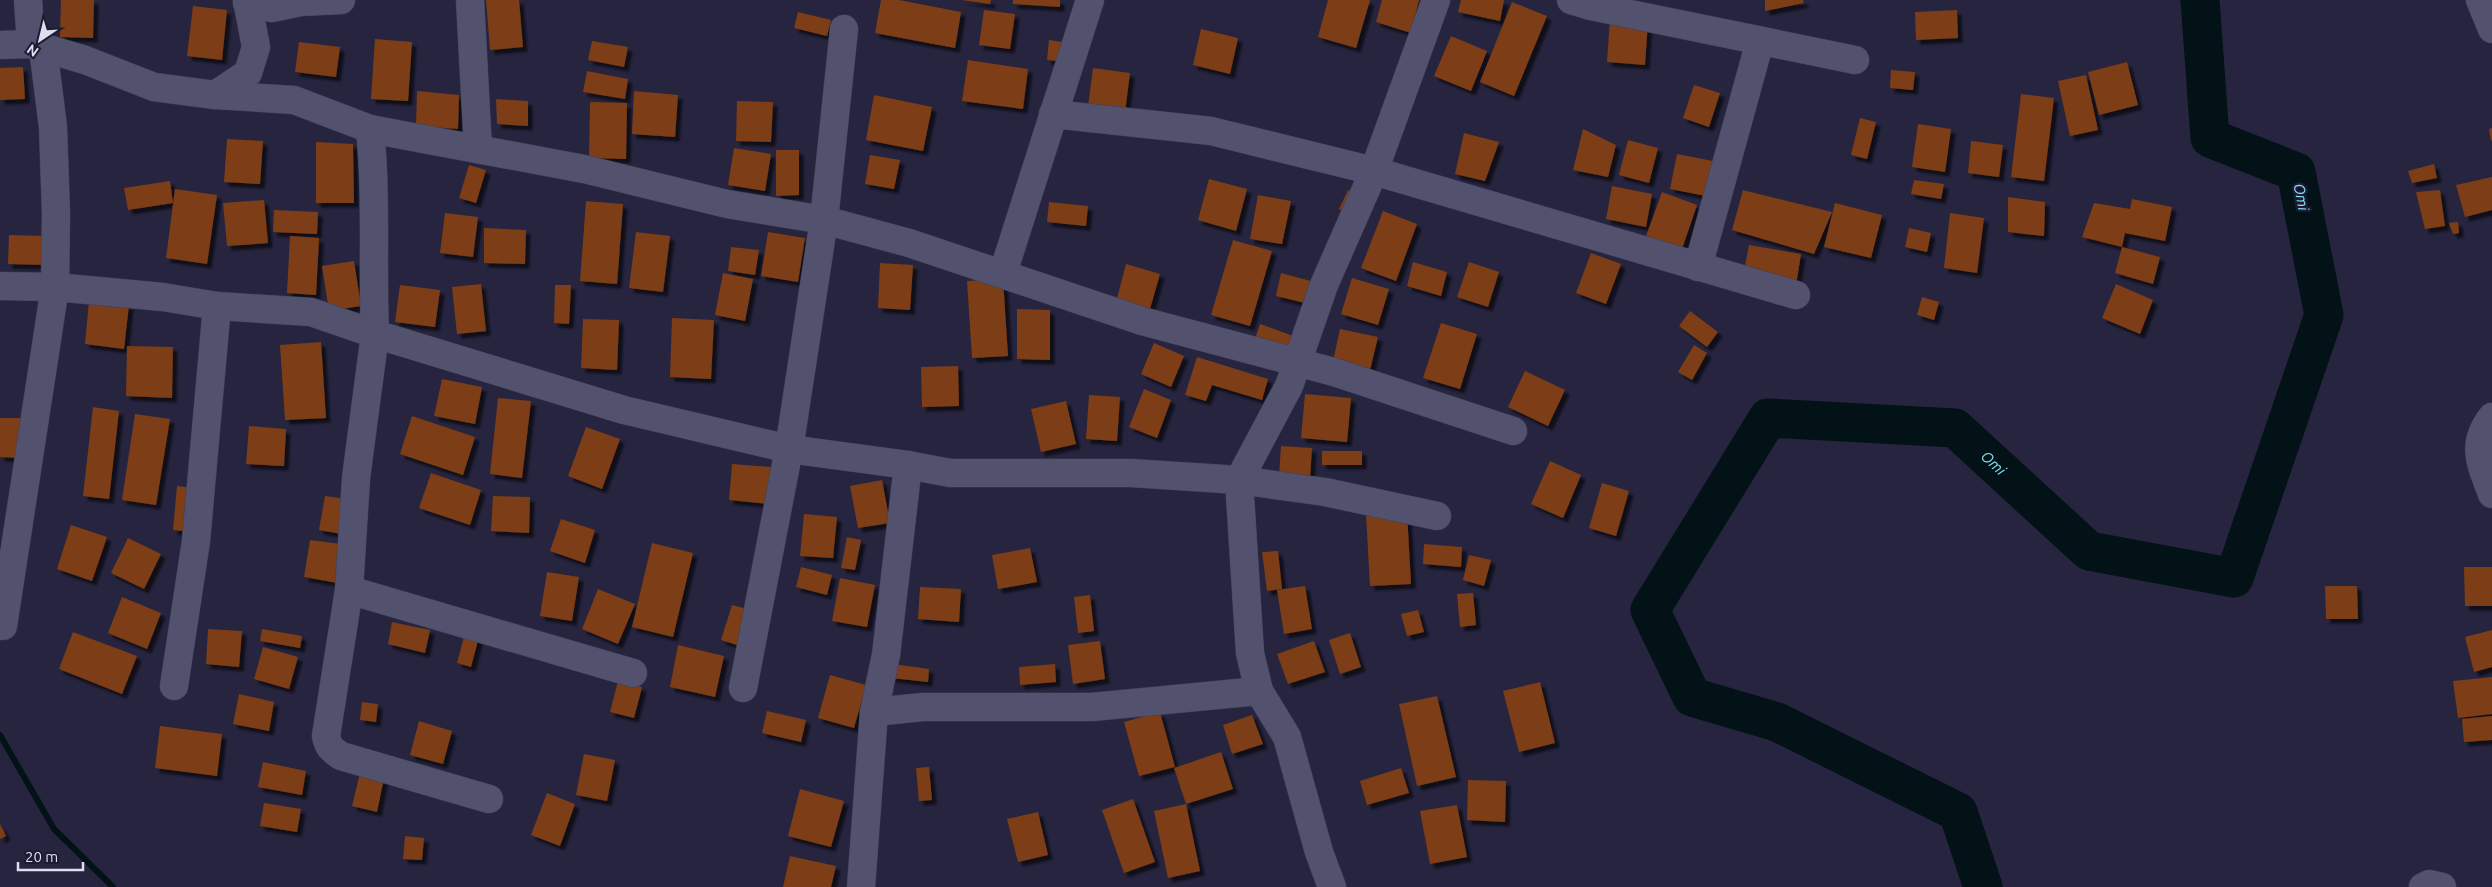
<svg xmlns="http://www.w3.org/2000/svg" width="2492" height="887" font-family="Ubuntu,sans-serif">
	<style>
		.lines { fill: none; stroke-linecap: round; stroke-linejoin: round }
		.stream { stroke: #021216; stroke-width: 6 }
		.river { stroke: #021216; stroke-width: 39 }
		.building { fill: #7d3d13; filter: url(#shadow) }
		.minor-casing { stroke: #413f55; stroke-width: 29 }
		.minor { stroke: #52516e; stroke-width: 28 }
		.labels { text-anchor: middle; stroke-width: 5; stroke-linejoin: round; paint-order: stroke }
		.water-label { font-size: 15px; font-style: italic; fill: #83e3f9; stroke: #1d1b33 }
	</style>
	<defs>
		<filter id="shadow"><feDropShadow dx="4.5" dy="4.5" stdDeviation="1" flood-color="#0009"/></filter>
	</defs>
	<rect width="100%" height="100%" fill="#26243e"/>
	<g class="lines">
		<!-- stream -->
		<path class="stream" d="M 0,735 L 54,829 L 113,887"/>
		<!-- river -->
		<path class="river" id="s1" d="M 1983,887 L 1958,812 L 1777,722 L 1692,697 L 1650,610 L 1768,418 L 1955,428 L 2089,551 L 2234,578 L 2324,315 L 2296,172 L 2210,138 L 2200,0"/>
	</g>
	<!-- building -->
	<g class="building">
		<path d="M 61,0 L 94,0 L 93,38 L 60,37 Z"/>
		<path d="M 486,0 L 519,0 L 523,47 L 490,50 Z"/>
		<path d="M 881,0 L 899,0 L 961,12 L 955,48 L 875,33 Z"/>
		<path d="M 962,0 L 991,0 L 990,4 Z"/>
		<path d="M 1013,0 L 1060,0 L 1060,7 L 1013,4 Z"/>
		<path d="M 1328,0 L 1370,0 L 1356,48 L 1318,37 Z"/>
		<path d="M 1382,0 L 1419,0 L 1411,33 L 1376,22 Z"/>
		<path d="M 1461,0 L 1504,0 L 1500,21 L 1458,12 Z"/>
		<path d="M 1765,0 L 1803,0 L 1804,3 L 1765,11 Z"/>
		<path d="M 1512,2 L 1547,16 L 1514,96 L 1480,82 Z"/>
		<path d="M 193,6 L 227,10 L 222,60 L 187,56 Z"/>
		<path d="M 984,10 L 1015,14 L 1010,49 L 979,45 Z"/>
		<path d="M 1957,10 L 1958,38 L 1916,40 L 1915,12 Z"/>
		<path d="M 798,12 L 831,20 L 827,36 L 794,28 Z"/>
		<path d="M 1610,18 L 1648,21 L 1645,65 L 1607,62 Z"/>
		<path d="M 1201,29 L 1238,38 L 1230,74 L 1193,65 Z"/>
		<path d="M 1451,36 L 1487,51 L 1471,91 L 1434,76 Z"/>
		<path d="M 375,39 L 412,42 L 408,101 L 371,99 Z"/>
		<path d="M 1049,40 L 1069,43 L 1067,62 L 1047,60 Z"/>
		<path d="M 592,41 L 628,47 L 624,67 L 588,60 Z"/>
		<path d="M 299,42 L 340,47 L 336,77 L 295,72 Z"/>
		<path d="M 968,60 L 1028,69 L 1023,109 L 962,101 Z"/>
		<path d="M 2127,62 L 2138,105 L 2099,115 L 2088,72 Z"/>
		<path d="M 23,67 L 25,99 L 0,100 L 0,68 Z"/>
		<path d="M 1093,68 L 1130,73 L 1125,112 L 1088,107 Z"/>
		<path d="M 1891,70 L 1915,72 L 1913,90 L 1890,88 Z"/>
		<path d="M 587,71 L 628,79 L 625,99 L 583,92 Z"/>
		<path d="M 2086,75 L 2098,130 L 2070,136 L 2058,81 Z"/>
		<path d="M 1694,85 L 1720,93 L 1709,127 L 1683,118 Z"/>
		<path d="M 417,91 L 459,95 L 458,129 L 416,126 Z"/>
		<path d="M 634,91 L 678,95 L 675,137 L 632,134 Z"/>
		<path d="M 2021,94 L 2054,98 L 2044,181 L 2011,177 Z"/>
		<path d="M 874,95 L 932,107 L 923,151 L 866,140 Z"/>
		<path d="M 496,99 L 528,101 L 528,126 L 497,124 Z"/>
		<path d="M 737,101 L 773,102 L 771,142 L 736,141 Z"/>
		<path d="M 590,102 L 627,103 L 626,159 L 589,158 Z"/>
		<path d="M 1860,118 L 1876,122 L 1867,159 L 1851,155 Z"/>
		<path d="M 1918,124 L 1951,129 L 1945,172 L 1912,167 Z"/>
		<path d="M 2492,128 L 2492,140 L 2491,141 L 2489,129 Z"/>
		<path d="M 1583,129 L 1616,145 L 1608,177 L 1573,170 Z"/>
		<path d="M 1464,133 L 1499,142 L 1485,181 L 1455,174 Z"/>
		<path d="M 227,139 L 263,141 L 260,184 L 224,182 Z"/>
		<path d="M 1628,140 L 1658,148 L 1649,183 L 1619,175 Z"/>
		<path d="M 1971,141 L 2003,145 L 1999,177 L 1968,173 Z"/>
		<path d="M 316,142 L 353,144 L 354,203 L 316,203 Z"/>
		<path d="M 734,148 L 771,154 L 765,191 L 728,185 Z"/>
		<path d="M 776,150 L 799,150 L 799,195 L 776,196 Z"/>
		<path d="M 1677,154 L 1713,161 L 1706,196 L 1670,189 Z"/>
		<path d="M 870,155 L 900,160 L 894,189 L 865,184 Z"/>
		<path d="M 2434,164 L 2437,178 L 2412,183 L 2408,171 Z"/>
		<path d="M 469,165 L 486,170 L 476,203 L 459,198 Z"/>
		<path d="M 2492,177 L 2492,210 L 2465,217 L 2456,185 Z"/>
		<path d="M 1209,179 L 1247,189 L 1236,231 L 1198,220 Z"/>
		<path d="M 1914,180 L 1944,184 L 1941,199 L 1911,194 Z"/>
		<path d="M 170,181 L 173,203 L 128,210 L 124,188 Z"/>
		<path d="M 1612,186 L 1652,194 L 1646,227 L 1606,219 Z"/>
		<path d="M 175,189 L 217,195 L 207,264 L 166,258 Z"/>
		<path d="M 1348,190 L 1362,196 L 1353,215 L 1339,209 Z"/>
		<path d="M 1743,190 L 1832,212 L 1814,254 L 1732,230 Z"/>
		<path d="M 2440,190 L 2445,226 L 2425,229 L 2416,192 Z"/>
		<path d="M 1662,192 L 1697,205 L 1682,249 L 1646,236 Z"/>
		<path d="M 1258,195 L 1291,201 L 1282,244 L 1250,239 Z"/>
		<path d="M 2008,197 L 2045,202 L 2044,236 L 2008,232 Z"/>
		<path d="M 2132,199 L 2172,207 L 2165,241 L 2125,233 L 2122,247 L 2082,237 L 2094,203 L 2130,209 Z"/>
		<path d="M 264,200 L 268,243 L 227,246 L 223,203 Z"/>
		<path d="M 586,201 L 623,204 L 617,284 L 580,281 Z"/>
		<path d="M 1049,202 L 1088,206 L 1086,226 L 1047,222 Z"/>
		<path d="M 1835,203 L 1882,215 L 1871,258 L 1824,247 Z"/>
		<path d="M 274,210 L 318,212 L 317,234 L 273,232 Z"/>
		<path d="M 1383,211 L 1417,224 L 1396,281 L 1361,268 Z"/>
		<path d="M 445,213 L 478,217 L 473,257 L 440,253 Z"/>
		<path d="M 1950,213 L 1984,218 L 1977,273 L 1944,268 Z"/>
		<path d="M 2458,222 L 2459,233 L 2453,234 L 2449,223 Z"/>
		<path d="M 484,228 L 526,230 L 525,264 L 484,263 Z"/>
		<path d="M 1909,228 L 1931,233 L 1927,252 L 1905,247 Z"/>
		<path d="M 636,232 L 670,236 L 663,292 L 629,288 Z"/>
		<path d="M 768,232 L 805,238 L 798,282 L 761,276 Z"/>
		<path d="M 9,235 L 49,236 L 48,265 L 8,264 Z"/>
		<path d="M 290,236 L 319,238 L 316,295 L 287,293 Z"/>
		<path d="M 1233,240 L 1272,251 L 1250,326 L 1211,315 Z"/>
		<path d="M 1749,245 L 1801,254 L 1796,285 L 1743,276 Z"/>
		<path d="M 731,247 L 759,250 L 755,275 L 728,271 Z"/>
		<path d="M 2122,247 L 2160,257 L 2153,284 L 2115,273 Z"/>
		<path d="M 1591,253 L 1621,264 L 1606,304 L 1576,293 Z"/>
		<path d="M 354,261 L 361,306 L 329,311 L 322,266 Z"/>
		<path d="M 1413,262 L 1447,272 L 1441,296 L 1407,286 Z"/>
		<path d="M 1469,262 L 1499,272 L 1488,307 L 1457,297 Z"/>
		<path d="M 880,263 L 913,265 L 910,310 L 878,308 Z"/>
		<path d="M 1126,264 L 1160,274 L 1148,316 L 1115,306 Z"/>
		<path d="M 723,273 L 753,279 L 745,321 L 715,315 Z"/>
		<path d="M 1281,273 L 1318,283 L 1313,305 L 1276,296 Z"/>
		<path d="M 1352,278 L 1389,289 L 1378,325 L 1341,314 Z"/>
		<path d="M 1003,279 L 1008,356 L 972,358 L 967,281 Z"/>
		<path d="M 481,284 L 486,331 L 457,334 L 452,287 Z"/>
		<path d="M 2116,284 L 2153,300 L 2140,334 L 2102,318 Z"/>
		<path d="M 400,285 L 440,290 L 435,327 L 395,322 Z"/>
		<path d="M 555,285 L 571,285 L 569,324 L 554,323 Z"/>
		<path d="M 1922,297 L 1939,302 L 1934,320 L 1917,315 Z"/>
		<path d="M 89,301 L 129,305 L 124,349 L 85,344 Z"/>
		<path d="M 1017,309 L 1050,310 L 1050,360 L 1017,359 Z"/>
		<path d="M 1690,311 L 1718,332 L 1707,347 L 1679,326 Z"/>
		<path d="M 672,318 L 714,320 L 711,379 L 670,377 Z"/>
		<path d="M 583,319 L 619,320 L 617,370 L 581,368 Z"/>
		<path d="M 1441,323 L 1477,334 L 1460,389 L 1423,378 Z"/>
		<path d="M 1260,324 L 1296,337 L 1289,357 L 1253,345 Z"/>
		<path d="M 1340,329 L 1378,337 L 1370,370 L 1333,361 Z"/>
		<path d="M 321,342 L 326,418 L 285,420 L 280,345 Z"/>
		<path d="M 1154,343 L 1184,356 L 1171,387 L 1141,374 Z"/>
		<path d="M 1694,345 L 1707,353 L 1692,380 L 1678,372 Z"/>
		<path d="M 127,346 L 173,347 L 172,398 L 126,396 Z"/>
		<path d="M 1197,357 L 1268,379 L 1262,400 L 1212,385 L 1206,401 L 1185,395 Z"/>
		<path d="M 958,366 L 959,406 L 922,407 L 921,367 Z"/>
		<path d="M 1525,371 L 1565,390 L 1548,426 L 1508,407 Z"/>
		<path d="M 442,379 L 482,387 L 475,424 L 434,416 Z"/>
		<path d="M 1144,389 L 1171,400 L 1157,438 L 1129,427 Z"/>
		<path d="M 1305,394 L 1351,398 L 1347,442 L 1301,438 Z"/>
		<path d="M 1089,395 L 1120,397 L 1117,441 L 1086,439 Z"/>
		<path d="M 498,398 L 531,401 L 522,478 L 490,474 Z"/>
		<path d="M 1066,401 L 1076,444 L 1041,452 L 1031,409 Z"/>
		<path d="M 93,407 L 119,411 L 109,499 L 83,496 Z"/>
		<path d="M 135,414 L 170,419 L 156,505 L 122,500 Z"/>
		<path d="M 412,416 L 475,437 L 463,475 L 400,454 Z"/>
		<path d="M 0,418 L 21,418 L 20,458 L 0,457 Z"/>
		<path d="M 249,426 L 286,429 L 284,466 L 246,464 Z"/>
		<path d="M 586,427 L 620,439 L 602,489 L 568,476 Z"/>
		<path d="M 1281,446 L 1312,448 L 1310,478 L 1279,476 Z"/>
		<rect x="1322" y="451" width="40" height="14"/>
		<path d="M 1550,461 L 1581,475 L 1563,518 L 1531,504 Z"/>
		<path d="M 732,464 L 771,467 L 768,504 L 729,500 Z"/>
		<path d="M 431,473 L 481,490 L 470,525 L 419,508 Z"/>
		<path d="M 882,480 L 890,523 L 858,528 L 850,486 Z"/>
		<path d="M 1602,483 L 1629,491 L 1616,536 L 1589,528 Z"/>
		<path d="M 177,486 L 194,488 L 190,532 L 173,530 Z"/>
		<path d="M 325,496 L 347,499 L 342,534 L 319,530 Z"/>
		<path d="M 493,496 L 530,497 L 529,533 L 491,531 Z"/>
		<path d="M 1407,513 L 1411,584 L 1370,586 L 1366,514 Z"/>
		<path d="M 804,514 L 837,517 L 833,558 L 800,556 Z"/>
		<path d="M 561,519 L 595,530 L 585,563 L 550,551 Z"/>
		<path d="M 71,525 L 107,537 L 92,581 L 57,569 Z"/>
		<path d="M 847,537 L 861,540 L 855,570 L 841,568 Z"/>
		<path d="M 128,538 L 161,554 L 144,589 L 111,573 Z"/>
		<path d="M 310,540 L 349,545 L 343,584 L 304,577 Z"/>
		<path d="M 652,543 L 693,553 L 673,637 L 632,627 Z"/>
		<path d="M 1424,544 L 1462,547 L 1461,567 L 1423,564 Z"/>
		<path d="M 1030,548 L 1037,582 L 998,589 L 992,555 Z"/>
		<path d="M 1278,551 L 1282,589 L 1267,591 L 1262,552 Z"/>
		<path d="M 1469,555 L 1491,560 L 1484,586 L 1463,580 Z"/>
		<path d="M 801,567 L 832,575 L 827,595 L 796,587 Z"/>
		<path d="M 2464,567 L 2492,567 L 2492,606 L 2465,606 Z"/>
		<path d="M 547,572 L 579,577 L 572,621 L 540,616 Z"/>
		<path d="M 840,578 L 875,585 L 867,627 L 832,621 Z"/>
		<path d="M 1305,586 L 1312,629 L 1284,634 L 1277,590 Z"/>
		<path d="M 2325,586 L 2357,586 L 2358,619 L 2326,619 Z"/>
		<path d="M 920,587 L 961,589 L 959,622 L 918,619 Z"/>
		<path d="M 598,589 L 635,604 L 618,644 L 582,629 Z"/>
		<path d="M 1473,593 L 1476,625 L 1460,627 L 1457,594 Z"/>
		<path d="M 1090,595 L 1094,631 L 1078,633 L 1074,597 Z"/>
		<path d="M 122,597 L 161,613 L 147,649 L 108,633 Z"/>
		<path d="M 732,605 L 751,610 L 740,646 L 721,640 Z"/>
		<path d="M 1418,610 L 1424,632 L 1407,636 L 1401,614 Z"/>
		<path d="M 392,622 L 430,630 L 425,653 L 388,644 Z"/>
		<path d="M 467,625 L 481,629 L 471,667 L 457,663 Z"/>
		<path d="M 208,629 L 242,631 L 239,667 L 206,664 Z"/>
		<path d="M 262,629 L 302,636 L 300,648 L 260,641 Z"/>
		<path d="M 2492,630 L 2492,667 L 2474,672 L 2465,637 Z"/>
		<path d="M 73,632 L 137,656 L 122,694 L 59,669 Z"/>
		<path d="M 1350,633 L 1361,667 L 1340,674 L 1329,640 Z"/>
		<path d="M 1100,641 L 1105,679 L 1073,684 L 1068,645 Z"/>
		<path d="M 1314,641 L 1325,672 L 1288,684 L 1277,654 Z"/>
		<path d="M 678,645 L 724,656 L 715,697 L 670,687 Z"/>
		<path d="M 263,647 L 298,657 L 289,689 L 254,679 Z"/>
		<path d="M 893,664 L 929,669 L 928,682 L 891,678 Z"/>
		<path d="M 1055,664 L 1056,682 L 1020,685 L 1019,667 Z"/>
		<path d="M 830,675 L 866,685 L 854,728 L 818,718 Z"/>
		<path d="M 2492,677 L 2492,714 L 2458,718 L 2453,681 Z"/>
		<path d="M 618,681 L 642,687 L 634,718 L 610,712 Z"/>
		<path d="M 1540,682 L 1555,743 L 1519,752 L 1503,691 Z"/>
		<path d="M 239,694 L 274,702 L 269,731 L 233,724 Z"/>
		<path d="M 1437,696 L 1456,777 L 1417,786 L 1399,704 Z"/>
		<path d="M 362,702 L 378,704 L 376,722 L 360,720 Z"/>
		<path d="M 767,711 L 806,720 L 801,742 L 762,733 Z"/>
		<path d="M 1160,712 L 1175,767 L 1139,776 L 1124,722 Z"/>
		<path d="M 1252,715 L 1263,744 L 1232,754 L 1223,725 Z"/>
		<path d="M 2492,716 L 2492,740 L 2464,742 L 2462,719 Z"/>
		<path d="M 419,721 L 452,731 L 443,764 L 410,755 Z"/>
		<path d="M 160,726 L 222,734 L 217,776 L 155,768 Z"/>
		<path d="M 1221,752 L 1233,789 L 1186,804 L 1174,768 Z"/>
		<path d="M 584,754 L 615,760 L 607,801 L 576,795 Z"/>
		<path d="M 263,762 L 306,771 L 302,795 L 258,787 Z"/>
		<path d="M 929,767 L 932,800 L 919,801 L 916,768 Z"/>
		<path d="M 1401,768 L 1409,793 L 1367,805 L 1360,781 Z"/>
		<path d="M 360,773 L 384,778 L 377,812 L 352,806 Z"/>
		<path d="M 1468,780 L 1506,781 L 1505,822 L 1467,820 Z"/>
		<path d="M 800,789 L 844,801 L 831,847 L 788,836 Z"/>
		<path d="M 547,793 L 575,804 L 560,846 L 531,835 Z"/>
		<path d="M 1133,799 L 1155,862 L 1124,873 L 1102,810 Z"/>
		<path d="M 264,803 L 301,809 L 297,832 L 260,826 Z"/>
		<path d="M 1186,804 L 1200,871 L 1168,878 L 1154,811 Z"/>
		<path d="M 1457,805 L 1467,857 L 1430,864 L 1420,811 Z"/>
		<path d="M 1038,812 L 1048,855 L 1018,862 L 1007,819 Z"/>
		<path d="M 0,824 L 6,836 L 0,839 Z"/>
		<path d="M 405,836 L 424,838 L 422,860 L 403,859 Z"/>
		<path d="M 790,856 L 836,866 L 831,887 L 783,887 Z"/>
	</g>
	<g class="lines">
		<defs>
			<g id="minor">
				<path d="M 28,0 L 31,44"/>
				<path d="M 470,0 L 478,149"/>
				<path d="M 1436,0 L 1374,171 L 1796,295"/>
				<path d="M 1571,0 L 1591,6 L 1855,60"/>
				<path d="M 2480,0 L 2492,29"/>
				<path d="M 247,3 L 272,8 L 301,2 L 341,0"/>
				<path d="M 0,45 L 31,44 L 85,60 L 154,87 L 215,95 L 294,100 L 370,129 L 584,169 L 727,204 L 824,220 L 909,243 L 1142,321 L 1334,372 L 1513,431"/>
				<path d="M 215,95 L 248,73 L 256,47 L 247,0"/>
				<path d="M 1053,114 L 1211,131 L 1374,171 L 1324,285 L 1289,386 L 1239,480 L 1250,653 L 1259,691 L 1287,737 L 1319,852 L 1332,887"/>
				<path d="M 370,129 C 377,197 372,266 375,334 L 624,410 L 789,449 L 908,465 L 950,473 L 1131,473 L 1239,480 L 1325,492 L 1437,516"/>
				<path d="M 1698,267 L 1760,41"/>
				<path d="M 1003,273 L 1090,0"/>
				<path d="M 0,286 L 55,287 L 163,297 L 217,306 L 311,312 L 375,334 L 356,478 L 349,590 L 326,736 C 328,747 332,750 341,756 L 489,799"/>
				<path d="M 2492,417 C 2470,445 2481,464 2492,494"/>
				<path d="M 349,590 L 633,673"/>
				<path d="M 3,626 L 55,287 L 56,214 L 53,127 L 43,48"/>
				<path d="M 174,686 L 196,541 L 217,306"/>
				<path d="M 743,688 L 789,449 L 824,220 L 844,29"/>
				<path d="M 874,712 L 923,707 L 1092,707 L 1259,691"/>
				<path d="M 861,887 L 874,712 L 886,655 L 908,465"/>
				<path d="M 2423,887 L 2429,884 L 2442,887"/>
			</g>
		</defs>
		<!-- minor casing -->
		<use href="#minor" class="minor-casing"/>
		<!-- minor -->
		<use href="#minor" class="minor"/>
	</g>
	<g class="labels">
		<!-- water labels -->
		<g class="water-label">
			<text transform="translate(2301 197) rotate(79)" y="5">Omi</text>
			<text dy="5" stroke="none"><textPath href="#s1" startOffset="931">Omi</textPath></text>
		</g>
	</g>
	<!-- north arrow -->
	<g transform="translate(40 40) rotate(215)" stroke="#1d1b33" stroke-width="4" paint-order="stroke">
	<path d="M0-4L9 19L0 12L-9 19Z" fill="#dedeef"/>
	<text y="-8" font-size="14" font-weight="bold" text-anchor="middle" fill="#dedeef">N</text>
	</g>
	<!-- scale -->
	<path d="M18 862v8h65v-8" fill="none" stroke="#dedeef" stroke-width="2.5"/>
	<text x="25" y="862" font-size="15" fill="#dedeef" stroke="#1d1b33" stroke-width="4" paint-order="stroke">20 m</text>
</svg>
